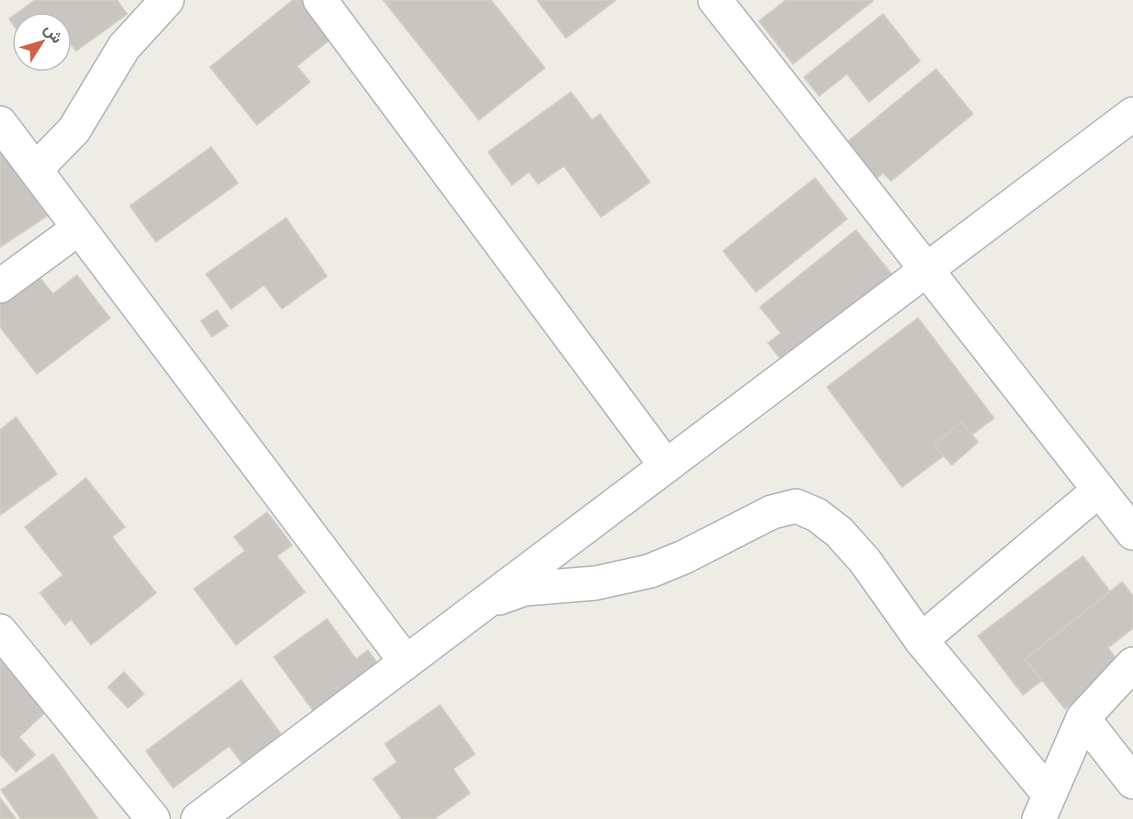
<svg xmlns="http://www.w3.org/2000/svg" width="1133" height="819" font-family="'Sofia Sans Condensed',Vazirmatn,sans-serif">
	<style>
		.building { fill: #c9c6c1; stroke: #d1cec4; stroke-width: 1.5 }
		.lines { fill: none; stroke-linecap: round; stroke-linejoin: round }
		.minor-casing { stroke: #b2b4b8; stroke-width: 36 }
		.minor { stroke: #fff; stroke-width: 33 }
	</style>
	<rect width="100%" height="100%" fill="#edece5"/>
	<!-- building -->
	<g class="building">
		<path d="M 35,0 L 117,0 L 127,14 L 76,51 L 62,32 L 60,33 L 60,24 L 24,24 L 24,40 L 9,19 Z"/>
		<path d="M 293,0 L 301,0 L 332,38 L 297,66 L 310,82 L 257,125 L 210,67 Z"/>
		<path d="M 383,0 L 491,0 L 545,68 L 479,120 Z"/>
		<path d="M 537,0 L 616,0 L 566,38 Z"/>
		<path d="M 786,0 L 872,0 L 873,1 L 793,64 L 759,21 Z"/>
		<path d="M 883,14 L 920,61 L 869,102 L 847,74 L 819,96 L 804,77 Z"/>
		<path d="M 936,69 L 973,114 L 891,181 L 883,173 L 871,183 L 841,147 Z"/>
		<path d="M 571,92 L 592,120 L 600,114 L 650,182 L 601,217 L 564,166 L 538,184 L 529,172 L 512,185 L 488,152 Z"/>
		<path d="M 0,136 L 11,162 L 47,216 L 0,247 Z"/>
		<path d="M 211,147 L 238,183 L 156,242 L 130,206 Z"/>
		<path d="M 815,178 L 847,219 L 756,292 L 723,251 Z"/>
		<path d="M 286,218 L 327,276 L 282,309 L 264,285 L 231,309 L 206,274 Z"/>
		<path d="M 856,230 L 894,277 L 785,365 L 768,343 L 781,333 L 760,307 Z"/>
		<path d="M 35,272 L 53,294 L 77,275 L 110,318 L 37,374 L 0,327 L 0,300 Z"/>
		<path d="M 217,310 L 228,326 L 212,337 L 201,321 Z"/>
		<path d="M 918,318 L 994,418 L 902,487 L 827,387 Z"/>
		<path d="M 16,417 L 57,474 L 0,515 L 0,430 Z"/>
		<path d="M 961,422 L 978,442 L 952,465 L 934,445 Z"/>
		<path d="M 86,478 L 125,527 L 112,537 L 156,593 L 91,645 L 71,619 L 65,625 L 40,593 L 63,575 L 25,527 Z"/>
		<path d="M 267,512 L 292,545 L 277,556 L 305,592 L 236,645 L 194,589 L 245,551 L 234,537 Z"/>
		<path d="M 1083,556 L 1128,615 L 1023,695 L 978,636 Z"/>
		<path d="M 1122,582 L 1133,596 L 1133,628 L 1108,648 L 1121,665 L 1065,709 L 1025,659 Z"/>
		<path d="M 327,619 L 356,659 L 368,650 L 382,670 L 317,716 L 274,657 Z"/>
		<path d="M 0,652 L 54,704 L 19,737 L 35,755 L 16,772 L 0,754 Z"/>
		<path d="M 124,672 L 144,694 L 128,708 L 108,687 Z"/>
		<path d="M 241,680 L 284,738 L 245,767 L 229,746 L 173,788 L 146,751 Z"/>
		<path d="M 440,705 L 475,754 L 453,769 L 470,793 L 434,819 L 402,819 L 373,779 L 397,762 L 385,744 Z"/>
		<path d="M 53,754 L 98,819 L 21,819 L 1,790 Z"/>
		<path d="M 0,798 L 16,819 L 0,819 Z"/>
	</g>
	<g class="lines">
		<defs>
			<g id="minor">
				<path d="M 320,0 L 666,466"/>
				<path d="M 715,0 L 1133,533"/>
				<path d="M 0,123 L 406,662"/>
				<path d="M 36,169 L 74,130 L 124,47 L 167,0"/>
				<path d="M 0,286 L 79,228"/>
				<path d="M 499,598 L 524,589 L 596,583 L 650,571 L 684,557 L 772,512 L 796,506 L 817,515 L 839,532 L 865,561 L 921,640 L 1048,793"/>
				<path d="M 0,631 L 153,819"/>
				<path d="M 921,640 L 1099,490"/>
				<path d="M 1083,718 L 1133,782"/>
				<path d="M 198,819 L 1133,114"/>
				<path d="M 1039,819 L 1083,718 L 1133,664"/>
			</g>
		</defs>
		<!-- minor casing -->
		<use href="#minor" class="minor-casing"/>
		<!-- minor -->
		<use href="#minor" class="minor"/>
	</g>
	<!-- north arrow -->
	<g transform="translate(42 42) rotate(53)"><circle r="28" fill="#ffffff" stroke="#bebfc1" stroke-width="1.5"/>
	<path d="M0-4.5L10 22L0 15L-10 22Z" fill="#d36045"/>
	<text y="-9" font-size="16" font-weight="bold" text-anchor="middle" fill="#5d5f63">ش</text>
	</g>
</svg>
